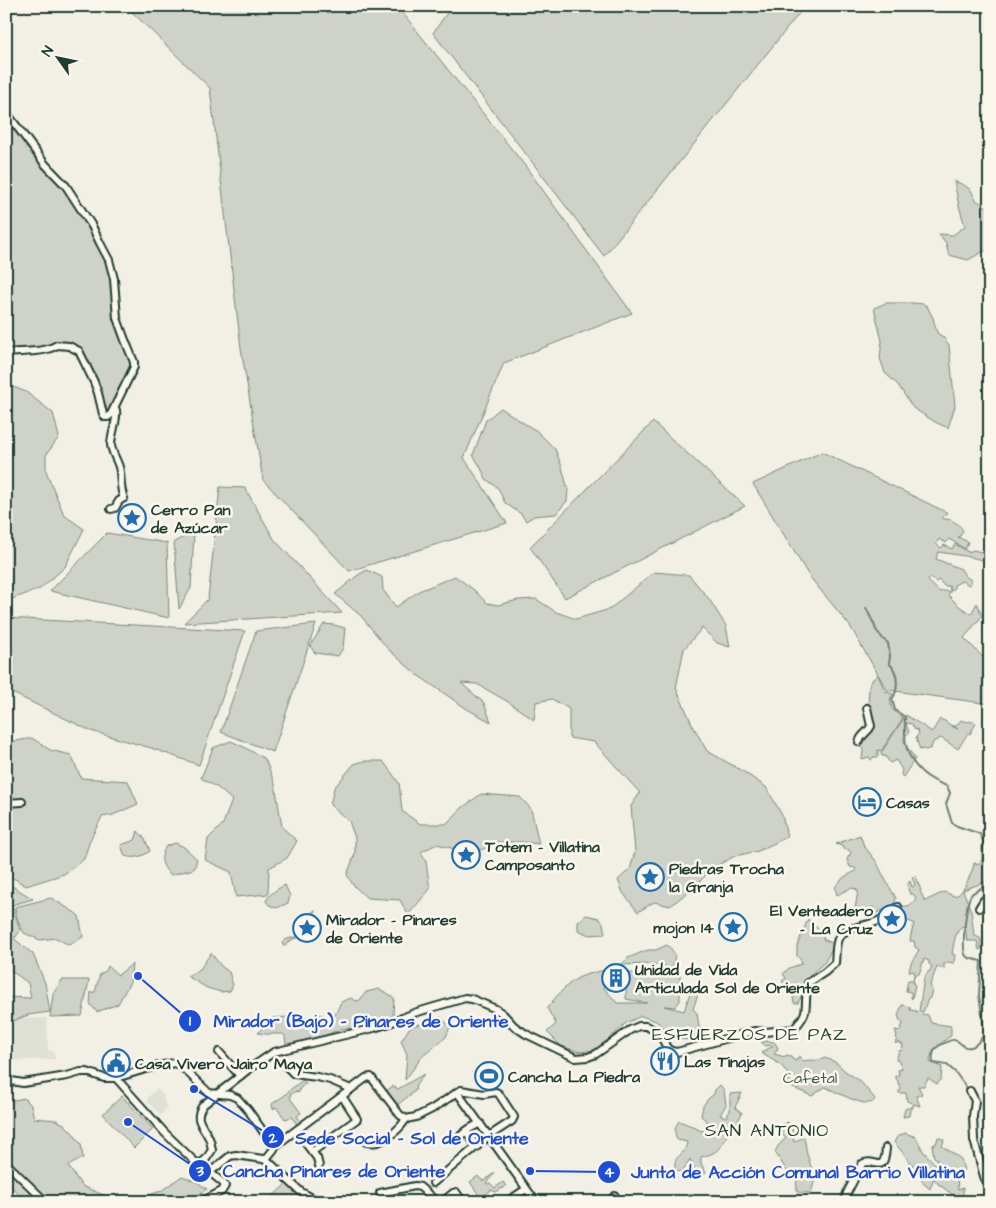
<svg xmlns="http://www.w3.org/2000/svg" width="996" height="1208" font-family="'Architects Daughter',sans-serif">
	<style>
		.built { fill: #e0e1d6 }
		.green { fill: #cfd2c8; stroke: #77887e }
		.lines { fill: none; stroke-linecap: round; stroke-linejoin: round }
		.stream { stroke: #6e7f75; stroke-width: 2 }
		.minor-casing { stroke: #1f3d34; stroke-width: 10 }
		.minor { stroke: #fbf7ec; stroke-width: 6 }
		.labels { text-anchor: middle; stroke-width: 5; stroke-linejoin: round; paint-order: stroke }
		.poi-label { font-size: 16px; font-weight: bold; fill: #1f3d34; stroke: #fbf7ec; text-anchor: start }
		.park-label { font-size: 16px; fill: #425b52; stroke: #fbf7ec }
		.neighbourhood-label { font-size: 18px; letter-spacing: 1px; fill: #1f3d34; stroke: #fbf7ec }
		.leader { fill: none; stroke: #1d4ed8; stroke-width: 2 }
		.callout-dot { fill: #1d4ed8; stroke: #fbf7ec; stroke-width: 2 }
		.mark-label { font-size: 15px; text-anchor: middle; font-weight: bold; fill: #fff }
		.callout-label { font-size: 18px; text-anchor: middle; font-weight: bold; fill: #1d4ed8; stroke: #fbf7ec; stroke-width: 5; stroke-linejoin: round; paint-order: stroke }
	</style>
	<rect width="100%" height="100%" fill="#f2f0e5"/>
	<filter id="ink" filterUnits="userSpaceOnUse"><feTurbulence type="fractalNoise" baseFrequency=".02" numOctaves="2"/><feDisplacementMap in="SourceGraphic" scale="10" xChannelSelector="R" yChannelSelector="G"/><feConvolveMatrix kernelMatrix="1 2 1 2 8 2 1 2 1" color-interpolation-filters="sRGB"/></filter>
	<g filter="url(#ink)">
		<!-- built -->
		<g class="built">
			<path d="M 19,1018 L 47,1018 L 48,1050 L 54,1052 L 55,1059 L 10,1061 L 6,1055 L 6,1024 Z"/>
			<path d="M 157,1089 L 165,1097 L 163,1099 L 165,1101 L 164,1102 L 167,1107 L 161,1116 L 147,1101 L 148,1099 L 147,1098 Z"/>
		</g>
		<!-- green -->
		<g class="green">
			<path d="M 132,6 L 397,6 L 526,167 L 632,313 L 504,363 L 464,458 L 507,523 L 349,571 L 263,480 L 241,348 L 210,88 L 132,12 Z"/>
			<path d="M 452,6 L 805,6 L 604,256 L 433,33 Z"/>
			<path d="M 6,112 L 66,186 L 109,260 L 117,318 L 134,362 L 108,417 L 98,393 L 79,351 L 69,346 L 6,353 Z"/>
			<path d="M 954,181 L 964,185 L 971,190 L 976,200 L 990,209 L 990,251 L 984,251 L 968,260 L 949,255 L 946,243 L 939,234 L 953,235 L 965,226 L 959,206 Z"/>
			<path d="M 886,303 L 914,303 L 923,304 L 927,306 L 933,318 L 937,333 L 943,337 L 949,345 L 955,406 L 948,428 L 935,422 L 913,408 L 898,385 L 885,373 L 880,358 L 882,341 L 874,308 Z"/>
			<path d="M 6,376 L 11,386 L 26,392 L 53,413 L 59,437 L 46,455 L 46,471 L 64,515 L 84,529 L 65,567 L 40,589 L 6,601 Z"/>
			<path d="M 501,408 L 525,424 L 537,431 L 555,449 L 562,467 L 568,490 L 567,501 L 556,514 L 534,516 L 526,521 L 521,514 L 505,503 L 498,488 L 486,479 L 480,466 L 473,455 L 486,420 Z"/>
			<path d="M 653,422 L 745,506 L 565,598 L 530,547 Z"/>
			<path d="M 822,452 L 948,513 L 942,517 L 944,519 C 950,518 961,525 963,531 L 960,536 L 958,537 L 968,542 L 965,549 L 949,539 L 946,543 L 939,539 L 936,544 L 941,548 L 944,545 L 952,549 L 955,544 L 968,552 L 974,550 L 984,553 L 982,556 L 985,561 L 971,557 L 938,552 L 936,559 L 961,569 L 965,576 L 971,580 L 971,583 L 969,585 L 962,581 L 954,585 L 954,589 L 950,590 L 949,586 L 944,586 L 939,580 L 936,582 L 930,578 L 928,581 L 940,592 L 942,591 L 951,591 L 948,595 L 959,606 L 971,614 L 977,603 L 982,616 L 964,638 L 982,656 L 990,662 L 990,704 L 887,690 L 850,626 L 809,576 L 753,484 Z"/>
			<path d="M 220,487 L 245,488 L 274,539 L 342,613 L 184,623 L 208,599 Z"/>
			<path d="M 194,532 L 191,588 L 179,609 L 174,542 Z"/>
			<path d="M 107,533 L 167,543 L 169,618 L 50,591 Z"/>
			<path d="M 367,570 L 382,577 L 383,590 L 396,607 L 419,591 L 455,576 L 474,590 L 487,603 L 498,605 L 518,600 L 536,599 L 556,612 L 576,619 L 610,609 L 654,572 L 689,575 L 709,599 L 726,626 L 730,647 L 717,643 L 702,628 L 684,649 L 676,688 L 692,724 L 707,751 L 741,770 L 766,787 L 782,815 L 787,837 L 758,851 L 735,856 L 716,866 L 688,892 L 670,906 L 654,902 L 638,912 L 623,893 L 618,880 L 630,869 L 635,852 L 631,806 L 640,793 L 594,742 L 569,738 L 569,709 L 552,699 L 536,702 L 534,720 L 510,703 L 477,684 L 461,683 L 484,703 L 491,722 L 467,709 L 416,674 L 388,649 L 361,616 L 335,594 L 358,575 Z"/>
			<path d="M 6,618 L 245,631 L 199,765 L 151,748 L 91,731 L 6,690 Z"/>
			<path d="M 316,624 L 273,752 L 221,732 L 256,631 Z"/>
			<path d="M 324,624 L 334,625 L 345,628 L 343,648 L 338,656 L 315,653 L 310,646 Z"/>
			<path d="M 878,675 L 885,691 L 893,694 L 890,699 L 892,709 L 903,718 L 881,751 L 878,750 L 878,757 L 873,757 L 872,759 L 871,760 L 869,757 L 862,759 L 863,751 L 861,742 L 862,739 L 875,727 L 868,707 L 869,688 L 870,683 L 873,679 Z"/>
			<path d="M 906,715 L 932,732 L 940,719 C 947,721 951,727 958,729 L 953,726 L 956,726 L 961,720 C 966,723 970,720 976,723 L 970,734 L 968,733 L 958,749 L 941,738 L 933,742 L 931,748 L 926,750 L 922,749 L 920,750 L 916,737 L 919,734 L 917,729 L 915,730 L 912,724 L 906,723 L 909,732 L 904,738 L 904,742 L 915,759 L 903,777 L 901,775 L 902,770 L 896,760 L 890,763 L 885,756 L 882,756 L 881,753 L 904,718 L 905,720 Z"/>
			<path d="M 32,738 L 50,750 L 71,755 L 81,778 L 128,781 L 138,804 L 113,815 L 102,817 L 90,840 L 84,859 L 64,874 L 26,886 L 15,879 L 6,877 L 6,743 Z"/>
			<path d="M 231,741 L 244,747 L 265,759 L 275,784 L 282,827 L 297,841 L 287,858 L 269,868 L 268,894 L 236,897 L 231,872 L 205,860 L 208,839 L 223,824 L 232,800 L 218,788 L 201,778 L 213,748 Z"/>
			<path d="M 364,761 L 383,761 L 399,783 L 402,811 L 420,824 L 446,824 L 462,808 L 481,794 L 520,797 L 531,809 L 539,844 L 522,842 L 498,842 L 481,850 L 458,850 L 437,844 L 421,852 L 426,862 L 430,889 L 408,915 L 400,900 L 367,898 L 353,885 L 347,875 L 355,854 L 355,838 L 349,821 L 330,805 L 334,788 L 354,764 Z"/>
			<path d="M 138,831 L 145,839 L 150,851 C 142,857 134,859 125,856 L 121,845 L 135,840 Z"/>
			<path d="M 860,835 L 864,846 L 876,861 L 887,883 L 896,898 L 894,904 L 877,913 L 873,907 L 864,910 L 858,908 L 855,909 L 858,891 L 856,889 L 851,888 L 837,895 L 835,887 L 844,877 L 856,871 L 855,868 L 850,867 L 847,859 L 851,853 L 849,850 L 843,849 L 842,846 L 836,844 Z"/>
			<path d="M 176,843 L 184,847 L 197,859 L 194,869 L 170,875 C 161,864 159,859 166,846 Z"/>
			<path d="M 982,844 L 988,844 L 990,846 L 990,880 L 987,884 L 984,885 L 985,882 L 963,890 L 971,911 L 974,935 L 981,939 L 981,949 L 979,950 L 977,941 L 967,941 L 965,926 L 961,927 C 954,935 954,944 952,954 L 955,955 L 954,963 L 948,962 L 944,964 L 944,969 L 937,967 L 930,985 L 932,989 L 930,998 L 928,999 L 923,1012 L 919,1011 L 924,978 L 928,972 L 930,971 L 932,966 L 929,964 L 929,961 L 924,959 L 919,974 L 914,975 L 913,984 L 915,985 L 912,999 L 911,998 L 911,992 L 906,991 L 908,980 L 913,980 L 915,972 L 909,971 L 911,963 L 919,950 L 915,947 L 914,941 L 910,941 L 911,935 L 914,923 L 904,920 L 902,906 C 909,907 913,904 916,898 L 913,894 L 910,894 L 907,886 L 910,881 L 912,887 L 915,885 L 912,877 L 915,876 L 921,890 L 920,891 L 925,901 L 944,892 L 954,896 C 957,895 959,895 961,892 C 965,888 974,868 974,863 L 979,864 L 982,859 Z"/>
			<path d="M 6,882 L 33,899 L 12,905 L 17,919 L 15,907 L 51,898 L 74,912 L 79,916 L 83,937 L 69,945 L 56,938 L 40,940 L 24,933 L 17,919 L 20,931 L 15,938 L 6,926 Z"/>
			<path d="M 285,885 L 290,896 L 288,903 L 277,908 L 269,905 L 266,901 C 269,894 277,889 285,885 Z"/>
			<path d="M 315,910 L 309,935 L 293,939 L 284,946 L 282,943 L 285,940 L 300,935 L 304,927 L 297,923 Z"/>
			<path d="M 586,915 L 599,918 L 603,923 L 605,934 L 589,935 L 578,930 L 578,922 Z"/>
			<path d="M 808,919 L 812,924 L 824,933 L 823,939 L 834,944 L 825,962 L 813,972 L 805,983 L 803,993 L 798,1003 L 794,1003 L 793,997 L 782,981 L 786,978 L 783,974 L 789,968 L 801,964 L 801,960 L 797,956 L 797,946 Z"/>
			<path d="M 6,929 L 13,938 L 33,954 L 45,983 L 50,1012 L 28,1015 L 6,1024 L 6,997 L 31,998 L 28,983 L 6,967 Z"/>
			<path d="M 667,945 C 677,953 675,957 672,968 L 653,964 L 621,965 L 628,958 L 640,953 L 648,950 L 656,950 Z"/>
			<path d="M 211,953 L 221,966 L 229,972 L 233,985 L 230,991 L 221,992 L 207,988 L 187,976 L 200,969 Z"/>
			<path d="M 132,964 L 130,982 L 118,1004 L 97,1012 L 90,1004 L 91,992 L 95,992 L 100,974 L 106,971 L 108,966 L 118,975 Z"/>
			<path d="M 608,969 L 602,982 L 604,988 L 617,1003 L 647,1003 L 626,999 L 627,973 L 680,975 L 680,1001 L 675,1007 L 664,1006 L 684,1011 L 693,984 L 700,988 L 693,1009 L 697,1013 L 699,1027 L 713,1038 L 697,1041 L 681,1039 L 666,1030 L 656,1021 L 641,1016 L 626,1023 L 608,1040 L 594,1050 L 580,1052 L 561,1046 L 547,1032 L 556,1024 L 547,1008 C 556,997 567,983 580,977 C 589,973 599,972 608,969 Z"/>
			<path d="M 62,980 L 89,980 L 82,1016 L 50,1017 L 53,994 Z"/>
			<path d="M 379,989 L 387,993 L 394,998 L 393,1015 L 385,1022 L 352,1028 L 341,1029 L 326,1035 L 286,1045 L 285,1036 L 283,1034 L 266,1034 L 258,1033 L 267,1022 L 273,1018 L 288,1017 L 302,1019 L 315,1015 L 324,1015 L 326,1021 L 333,1019 L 341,1002 L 351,998 L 356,1001 L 360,1000 L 366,992 Z"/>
			<path d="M 902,1005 L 910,1007 L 910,1010 L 917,1011 L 917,1013 L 928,1015 L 931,1023 L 951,1026 L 951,1036 C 941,1043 930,1049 930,1062 L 942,1067 L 941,1080 L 937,1084 L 928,1078 L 924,1086 L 918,1086 L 922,1094 L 916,1096 L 920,1106 L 914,1104 L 912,1109 L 910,1110 L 909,1116 L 903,1117 L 905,1109 L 911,1107 L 912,1103 L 907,1101 L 906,1093 L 899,1093 L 899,1091 L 901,1089 C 900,1084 897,1081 895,1076 L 899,1075 L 898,1070 L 902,1069 L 899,1061 L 896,1060 L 899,1051 L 902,1050 L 903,1045 L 898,1042 L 896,1044 L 895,1043 L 897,1039 L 896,1037 L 897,1036 L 895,1030 L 900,1031 L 903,1023 L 900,1021 L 898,1015 Z"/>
			<path d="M 441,1017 L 450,1027 L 446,1037 L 422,1057 L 405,1080 L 407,1054 L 401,1041 L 410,1027 Z"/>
			<path d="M 768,1041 L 774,1042 L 776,1044 L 776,1045 L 777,1046 L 778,1049 L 776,1050 L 774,1054 L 785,1057 L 786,1055 L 791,1056 L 791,1058 L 796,1061 L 799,1056 L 803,1061 C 810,1059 818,1062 825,1058 L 833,1061 L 839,1065 L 845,1071 L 860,1081 L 875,1099 C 873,1102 872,1103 868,1103 C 861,1105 834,1091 825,1087 L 812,1096 L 791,1087 L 788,1082 L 790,1077 L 781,1065 L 761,1053 L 773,1046 L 771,1045 L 766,1046 L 761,1042 Z"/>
			<path d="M 424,1074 L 416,1085 L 415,1091 L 396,1106 L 386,1091 L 393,1086 L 398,1089 Z"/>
			<path d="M 303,1080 L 307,1084 L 304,1084 L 299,1090 L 300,1091 L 298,1093 L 296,1091 L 290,1095 L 291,1097 L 290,1098 L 301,1113 L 297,1116 L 301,1122 L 297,1125 L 292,1117 L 285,1119 L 276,1107 L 273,1109 L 272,1104 L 285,1095 L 291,1089 Z"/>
			<path d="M 720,1085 L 724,1090 L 726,1105 L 720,1115 L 726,1117 L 730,1111 L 730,1094 L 742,1093 L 735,1107 L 742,1113 C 740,1117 738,1121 736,1124 C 734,1128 730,1130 728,1134 C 718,1149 721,1152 701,1157 L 701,1163 L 706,1173 L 698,1176 L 690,1159 L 682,1172 L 675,1170 C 674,1157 677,1159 684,1151 C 685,1149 687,1144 687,1142 L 677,1140 C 674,1132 674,1128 679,1121 L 692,1126 L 701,1131 L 706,1130 L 712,1126 L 701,1116 L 703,1106 L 708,1099 L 714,1094 L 715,1090 Z"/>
			<path d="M 122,1096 L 153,1129 L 134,1148 L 103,1114 Z"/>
			<path d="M 24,1098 L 31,1105 L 34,1118 L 56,1120 L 64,1124 L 73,1133 L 81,1144 L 83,1158 L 68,1166 L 82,1186 L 120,1202 L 25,1202 L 6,1180 L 6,1102 Z"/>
			<path d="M 788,1122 L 793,1126 L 792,1133 L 794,1142 L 804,1137 L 807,1154 L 815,1179 L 811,1193 L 797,1192 L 796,1172 L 793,1176 L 787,1171 L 775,1152 L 778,1146 L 786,1138 L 781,1134 L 782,1125 Z"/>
			<path d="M 905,1133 L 916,1137 L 923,1151 L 936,1165 L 935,1174 L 938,1174 L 938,1165 L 936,1164 L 937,1159 L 934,1157 L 932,1145 L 936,1144 L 938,1137 L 944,1140 L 942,1146 L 961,1159 L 964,1170 L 958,1175 L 957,1175 L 958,1190 L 963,1188 L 963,1197 L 959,1199 L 938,1184 L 934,1178 L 930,1189 L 924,1184 L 912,1164 L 894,1142 L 897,1137 Z"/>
			<path d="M 494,1173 L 495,1173 L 486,1183 L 488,1184 L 490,1183 L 495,1188 L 503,1182 L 506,1186 L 496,1192 L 491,1190 L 481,1198 L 470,1182 L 478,1176 L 480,1179 L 484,1181 Z"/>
			<path d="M 182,1176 L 197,1182 L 207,1189 L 187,1202 L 128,1202 L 161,1191 Z"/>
			<path d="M 288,1182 L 319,1202 L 267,1202 Z"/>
		</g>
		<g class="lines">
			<!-- stream -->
			<path class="stream" d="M 866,608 L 874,624 L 876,630 L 884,640 L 888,643 L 890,656 L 889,663 C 891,665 893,667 894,670 C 898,678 898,692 892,699 L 895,710 L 905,717 C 905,728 904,739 907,749 C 913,768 929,780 947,786 L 950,793 L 946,804 L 952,823 L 957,826 L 980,834 C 987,847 988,857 987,871 C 986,875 987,880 985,883 C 983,890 974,890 971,895 C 966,902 961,951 966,956 C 969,959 977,960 981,961 L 979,995 L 985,1034 C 981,1038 977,1046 971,1047 C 961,1049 962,1041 954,1040 C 951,1039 938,1046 936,1048 C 933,1051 932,1058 933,1063 L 947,1065 L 955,1072 L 969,1091"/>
			<defs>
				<g id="minor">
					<path d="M 6,112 L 45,164 L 66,186 L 92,226 L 100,243 L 109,260 L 114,279 L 117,318 L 125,340 L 134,362 L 134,367 L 111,414"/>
					<path d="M 6,353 C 22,351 45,353 57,345 L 69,346 L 79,351 L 94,382 L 98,393 L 103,414 L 105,417 L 108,417 L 116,410 C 118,419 111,434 111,445 C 112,453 117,460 119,467 C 122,478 119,487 124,498 L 119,501 L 115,508 L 111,509"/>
					<path d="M 859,742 C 862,733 868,733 871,726 L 867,708"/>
					<path d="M 6,803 L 22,802"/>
					<path d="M 979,908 L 984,900 L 990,900"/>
					<path d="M 219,1052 L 240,1076"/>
					<path d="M 285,1065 L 294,1074 L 317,1077 L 330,1080 L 351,1089"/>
					<path d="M 116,1078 L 165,1133 L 194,1161 L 200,1164 L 223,1183 L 225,1186 L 222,1191 L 201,1202"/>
					<path d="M 6,1080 L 23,1083 L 67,1076 L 81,1072 L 87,1072 L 104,1078 L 116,1078 L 149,1068 L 174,1063 L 181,1066 L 209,1093 L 230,1095 L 237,1098 L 248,1110 L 272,1144 L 275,1146 L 366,1078 L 371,1077 L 400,1115 L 406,1119"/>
					<path d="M 970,1091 L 975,1101 L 973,1116 L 974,1140 L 985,1180 L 990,1189"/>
					<path d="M 457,1092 L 536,1202"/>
					<path d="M 406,1119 L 416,1117 L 432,1109 L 461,1090 L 484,1094 L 496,1092 L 499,1094 L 514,1117 L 512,1121 L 489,1136 L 433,1183"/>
					<path d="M 296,1131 L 317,1158 L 319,1166"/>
					<path d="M 466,1131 L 477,1147"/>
					<path d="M 459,1137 L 469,1129 L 480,1123"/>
					<path d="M 366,1142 C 369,1142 374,1143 378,1142 C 389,1138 400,1129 406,1119"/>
					<path d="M 312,1152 L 357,1119 L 342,1096"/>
					<path d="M 265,1160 L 274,1149 L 275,1146"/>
					<path d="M 6,1163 L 46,1202"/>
					<path d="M 200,1164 L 206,1159 L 212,1150 C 211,1146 211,1142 209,1138 C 203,1125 193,1120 203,1105 L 249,1069 L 274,1052 L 374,1028 L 390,1023 L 414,1013 L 465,998 L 472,999 L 496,1009 L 503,1014 L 514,1026 L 526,1034 L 576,1058 L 588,1057 L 596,1054 L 630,1030 L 639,1026 L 646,1026 L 656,1031 L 662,1038 L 667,1048 L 671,1051 L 677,1052 L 754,1031 L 766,1032 L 794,1029 C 798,1024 803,1019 805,1012 C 807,1002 805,994 808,983 L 825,972 L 835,963 C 836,955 835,943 839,937 C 845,927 868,926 878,921 C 885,918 891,912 898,907"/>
					<path d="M 209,1173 L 230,1156 L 236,1155 L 263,1159 L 268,1161 L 301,1192 L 320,1202"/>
					<path d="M 456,1192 L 463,1202"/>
					<path d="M 380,1193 L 415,1186 L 420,1187 L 437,1202"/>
					<path d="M 442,1202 L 453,1193"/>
					<path d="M 507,1202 L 526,1189"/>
					<path d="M 608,1202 L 615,1196"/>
					<path d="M 844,1202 L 847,1193 L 862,1164 C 874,1156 884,1177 886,1148"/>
				</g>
			</defs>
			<!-- minor casing -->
			<use href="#minor" class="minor-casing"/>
			<!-- minor -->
			<use href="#minor" class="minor"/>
		</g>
	</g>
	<!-- icons -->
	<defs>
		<symbol id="sight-ring" viewBox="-11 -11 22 22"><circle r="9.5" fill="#fbf7ec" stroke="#1f6fb2" stroke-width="1.5"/><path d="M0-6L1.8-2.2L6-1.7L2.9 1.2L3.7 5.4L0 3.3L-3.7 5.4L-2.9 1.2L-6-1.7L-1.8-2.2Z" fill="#1f6fb2"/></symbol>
		<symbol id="hotel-ring" viewBox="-11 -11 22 22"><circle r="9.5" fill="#fbf7ec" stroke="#1f6fb2" stroke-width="1.5"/><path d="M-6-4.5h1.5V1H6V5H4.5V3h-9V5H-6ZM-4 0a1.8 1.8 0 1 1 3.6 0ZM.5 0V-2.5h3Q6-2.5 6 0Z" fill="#1f6fb2"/></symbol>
		<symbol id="building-ring" viewBox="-11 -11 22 22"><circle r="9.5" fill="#fbf7ec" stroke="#1f6fb2" stroke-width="1.5"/><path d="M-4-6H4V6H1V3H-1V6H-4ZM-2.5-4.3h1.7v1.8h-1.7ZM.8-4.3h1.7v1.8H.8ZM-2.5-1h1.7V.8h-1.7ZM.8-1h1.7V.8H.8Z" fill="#1f6fb2"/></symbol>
		<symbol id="restaurant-ring" viewBox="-11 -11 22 22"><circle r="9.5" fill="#fbf7ec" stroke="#1f6fb2" stroke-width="1.5"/><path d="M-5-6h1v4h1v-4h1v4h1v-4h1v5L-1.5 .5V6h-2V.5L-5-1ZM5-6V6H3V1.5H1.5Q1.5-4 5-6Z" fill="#1f6fb2"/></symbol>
		<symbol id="civic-ring" viewBox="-11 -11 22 22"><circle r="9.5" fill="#fbf7ec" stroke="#1f6fb2" stroke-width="1.5"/><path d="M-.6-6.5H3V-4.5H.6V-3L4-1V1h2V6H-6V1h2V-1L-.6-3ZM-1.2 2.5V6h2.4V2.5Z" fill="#1f6fb2"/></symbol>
		<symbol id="stadium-ring" viewBox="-11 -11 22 22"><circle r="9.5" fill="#fbf7ec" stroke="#1f6fb2" stroke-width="1.5"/><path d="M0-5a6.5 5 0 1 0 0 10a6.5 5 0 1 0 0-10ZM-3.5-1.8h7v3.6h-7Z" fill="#1f6fb2"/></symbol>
	</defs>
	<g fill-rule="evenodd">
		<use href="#sight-ring" x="116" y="502" width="32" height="32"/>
		<use href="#hotel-ring" x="851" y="786" width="32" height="32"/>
		<use href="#sight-ring" x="450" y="839" width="32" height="32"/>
		<use href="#sight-ring" x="634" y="861" width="32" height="32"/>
		<use href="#sight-ring" x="876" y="903" width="32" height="32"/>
		<use href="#sight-ring" x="717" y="911" width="32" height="32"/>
		<use href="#sight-ring" x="291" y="912" width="32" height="32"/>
		<use href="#building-ring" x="600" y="962" width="32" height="32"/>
		<use href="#restaurant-ring" x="649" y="1045" width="32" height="32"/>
		<use href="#civic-ring" x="100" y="1047" width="32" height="32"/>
		<use href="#stadium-ring" x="473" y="1060" width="32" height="32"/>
	</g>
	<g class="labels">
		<!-- poi labels -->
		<g class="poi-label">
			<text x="151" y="515">Cerro Pan<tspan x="151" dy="18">de Azúcar</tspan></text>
			<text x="886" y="808">Casas</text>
			<text x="485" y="852">Totem - Villatina<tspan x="485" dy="18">Camposanto</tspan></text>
			<text x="669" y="874">Piedras Trocha<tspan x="669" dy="18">la Granja</tspan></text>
			<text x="873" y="916" text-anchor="end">El Venteadero<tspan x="873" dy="18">- La Cruz</tspan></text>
			<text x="326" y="925">Mirador - Pinares<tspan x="326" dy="18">de Oriente</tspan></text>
			<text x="714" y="933" text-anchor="end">mojon 14</text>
			<text x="635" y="975">Unidad de Vida<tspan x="635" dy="18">Articulada Sol de Oriente</tspan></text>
			<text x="684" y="1067">Las Tinajas</text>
			<text x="135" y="1069">Casa Vivero Jairo Maya</text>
			<text x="508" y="1082">Cancha La Piedra</text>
		</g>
		<!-- park labels -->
		<g class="park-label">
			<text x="810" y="1083">Cafetal</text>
		</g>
		<!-- neighbourhood labels -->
		<g class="neighbourhood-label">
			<text x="750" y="1040">ESFUERZOS DE PAZ</text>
			<text x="767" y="1136">SAN ANTONIO</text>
		</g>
	</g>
	<!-- callouts -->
	<path class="leader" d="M138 976L190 1021M194 1089L273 1137M128 1122L200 1171M530 1171L609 1172"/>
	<g class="callout-dot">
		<circle cx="138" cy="976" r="5"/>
		<circle cx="194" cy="1089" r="5"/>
		<circle cx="128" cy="1122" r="5"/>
		<circle cx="530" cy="1171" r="5"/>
		<circle cx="190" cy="1021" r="12"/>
		<circle cx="273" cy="1137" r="12"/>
		<circle cx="200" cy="1171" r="12"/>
		<circle cx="609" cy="1172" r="12"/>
	</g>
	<g class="mark-label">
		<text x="190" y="1026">1</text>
		<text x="273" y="1143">2</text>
		<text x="200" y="1176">3</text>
		<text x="609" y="1177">4</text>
	</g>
	<g class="callout-label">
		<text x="361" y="1027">Mirador (Bajo) - Pinares de Oriente</text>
		<text x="412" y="1144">Sede Social - Sol de Oriente</text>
		<text x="334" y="1177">Cancha Pinares de Oriente</text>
		<text x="798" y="1178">Junta de Acción Comunal Barrio Villatina</text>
	</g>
	<!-- margin -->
	<rect width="996" height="1208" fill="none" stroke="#fbf7ec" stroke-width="25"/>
	<rect x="12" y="12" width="971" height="1183" fill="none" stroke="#1f3d34" stroke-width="2" filter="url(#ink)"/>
	<!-- north arrow -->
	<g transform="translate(58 58) rotate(303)" stroke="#fbf7ec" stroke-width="4" paint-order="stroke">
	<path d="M0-4L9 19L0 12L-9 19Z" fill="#1f3d34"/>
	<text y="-8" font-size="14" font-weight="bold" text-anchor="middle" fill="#1f3d34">N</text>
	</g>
</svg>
